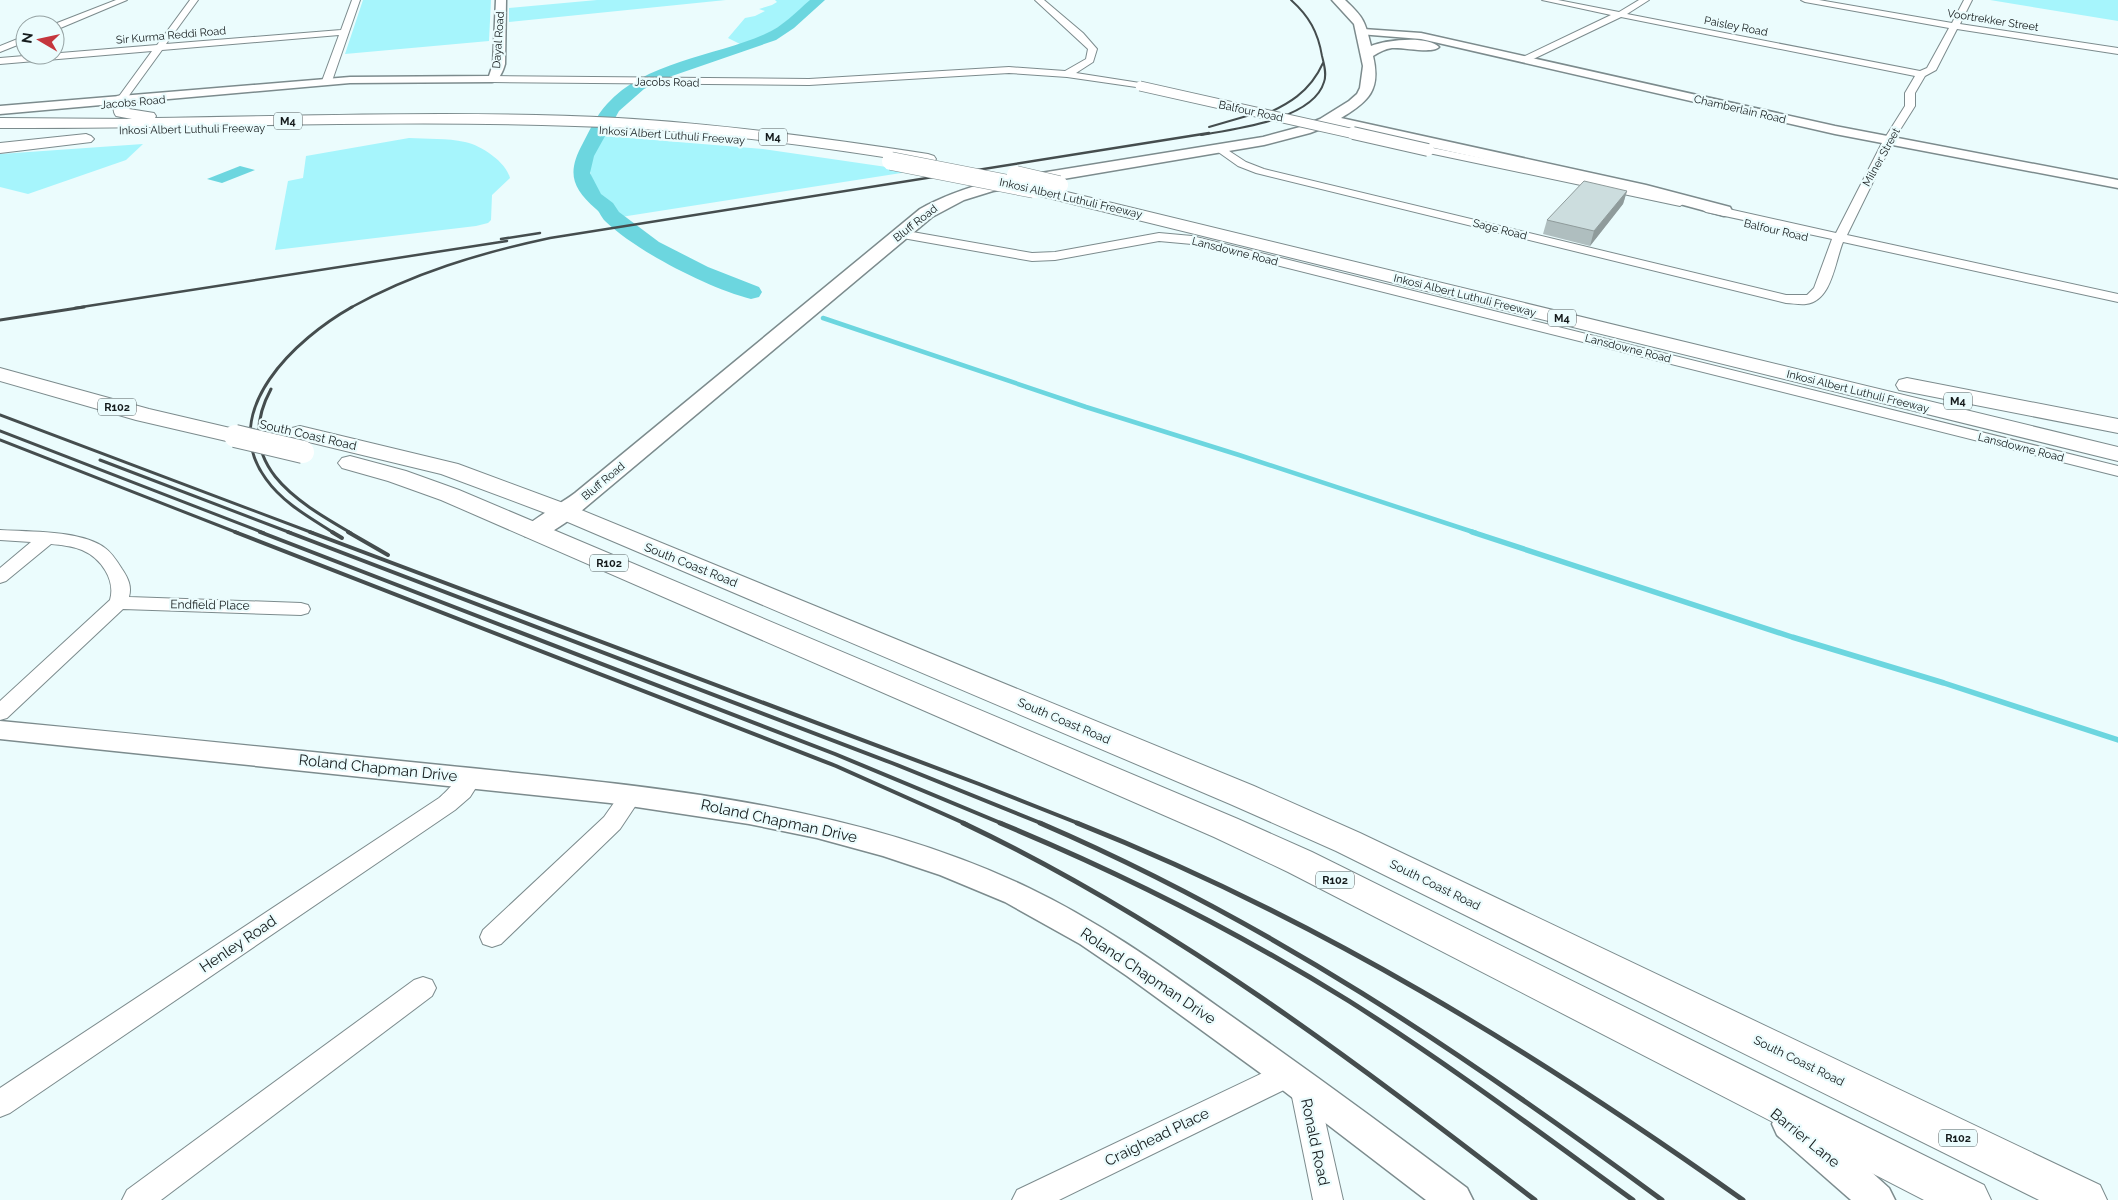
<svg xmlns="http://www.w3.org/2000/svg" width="2118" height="1200" font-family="Raleway,sans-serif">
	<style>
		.green { fill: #a6f5fc }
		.water { fill: #6cd6df }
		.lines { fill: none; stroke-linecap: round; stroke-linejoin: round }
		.stream-far1 { stroke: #6cd6df; stroke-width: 4.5 }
		.stream { stroke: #6cd6df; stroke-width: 5.5 }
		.river { fill: #6cd6df; fill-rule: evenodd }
		.minor-casing { stroke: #7c8b8d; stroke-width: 2 }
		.tertiary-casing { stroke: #7c8b8d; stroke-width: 3 }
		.secondary-casing { stroke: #7c8b8d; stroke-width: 3 }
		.trunk-casing { stroke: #7c8b8d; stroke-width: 2 }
		.motorway-casing { stroke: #7c8b8d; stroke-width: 2 }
		.minor { fill: #fff; fill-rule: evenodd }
		.tertiary { fill: #fff; fill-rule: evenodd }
		.secondary { fill: #fff; fill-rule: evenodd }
		.trunk { fill: #fff; fill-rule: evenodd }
		.motorway { fill: #fff; fill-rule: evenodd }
		.rail-far4 { stroke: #454d4e; stroke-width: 2 }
		.rail-far3 { stroke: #454d4e; stroke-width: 2.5 }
		.rail-far2 { stroke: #454d4e; stroke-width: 3 }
		.rail-far1 { stroke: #454d4e; stroke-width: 4 }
		.rail { stroke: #454d4e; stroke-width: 5 }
		.minor-bridge-far1-casing { stroke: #7c8b8d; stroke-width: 11; stroke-linecap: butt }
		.minor-bridge-casing { stroke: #7c8b8d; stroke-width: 14; stroke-linecap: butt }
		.trunk-bridge-casing { stroke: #7c8b8d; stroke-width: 24; stroke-linecap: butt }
		.motorway-bridge-casing { stroke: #7c8b8d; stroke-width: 19; stroke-linecap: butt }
		.minor-bridge-far1 { stroke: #fff; stroke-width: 9 }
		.minor-bridge { stroke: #fff; stroke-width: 12 }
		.trunk-bridge { stroke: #fff; stroke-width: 22 }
		.motorway-bridge { stroke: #fff; stroke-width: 18 }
		.wall { fill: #afbebf }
		.shaded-wall { fill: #8f9b9b }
		.building { fill: #ccddde; stroke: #8f9b9b }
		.labels { text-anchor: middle; stroke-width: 4.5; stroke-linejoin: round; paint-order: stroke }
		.far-street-label { font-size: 11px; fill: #141a1b; stroke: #ebfcfd }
		.shield { fill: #ebfcfd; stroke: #545e5f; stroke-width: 1 }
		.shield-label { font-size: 11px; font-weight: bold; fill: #141a1b }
		.street-label { font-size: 12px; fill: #141a1b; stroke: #ebfcfd }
		.near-street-label { font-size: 15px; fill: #141a1b; stroke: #ebfcfd }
	</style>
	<rect width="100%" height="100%" fill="#ebfcfd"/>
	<!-- green -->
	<g class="green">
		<path d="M 363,0 L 491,0 L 489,41 L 345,54 Z"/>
		<path d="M 597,0 L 726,0 L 509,22 L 509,8 Z"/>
		<path d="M 775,0 L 811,0 C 790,20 769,36 742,45 L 728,38 L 745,18 L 755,16 L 765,11 L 759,9 L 772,5 L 777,2 Z"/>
		<path d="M 1990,0 L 2118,0 L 2118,21 Z"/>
		<path d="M 605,136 L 763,149 L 914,171 L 621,217 C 607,203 583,178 591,156 C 594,148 600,142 605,136 Z"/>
		<path d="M 409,138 C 427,139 447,138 465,142 C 481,145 506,162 510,178 L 492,195 L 491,220 L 488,223 L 476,226 L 275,250 L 288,181 L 303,178 L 306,156 Z"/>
		<path d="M 143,144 L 126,160 L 28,194 L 0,187 L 0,154 Z"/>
	</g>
	<!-- water -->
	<path class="water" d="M 240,166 L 255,170 L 222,183 L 207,179 Z"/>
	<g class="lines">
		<!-- stream-far1 -->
		<path class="stream-far1" d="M 823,318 L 1086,407 L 1239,455 L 1476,533"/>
		<!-- stream -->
		<path class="stream" d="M 1472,532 L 1792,637 L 1944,683 L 2118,740"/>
		<!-- river -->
		<path class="river" d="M 810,0 L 825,0 L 794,28 L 776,40 L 672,76 L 644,89 L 619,111 L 594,156 L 590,173 L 601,194 L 613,203 L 619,212 L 659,242 L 708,267 L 759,287 L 762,292 L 759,297 L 751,299 C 708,288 636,251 605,221 C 601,217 600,212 596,209 C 571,187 567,172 583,143 C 590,130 596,116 607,104 C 644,62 715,56 765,34 C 782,27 796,12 810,0 Z"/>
		<defs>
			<g id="minor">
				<path d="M 116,0 L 127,0 L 58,29 L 55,30 L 55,25 L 52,25 Z"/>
				<path d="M 190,0 L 198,0 L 166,44 L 341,30 L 352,0 L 360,0 L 332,81 L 327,84 L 322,81 L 339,35 L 162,50 L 125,101 L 122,102 L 117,99 L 152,51 L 0,64 L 0,58 L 157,45 Z"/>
				<path d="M 1035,0 L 1044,0 L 1083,33 L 1097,49 L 1093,62 L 1076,73 L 1140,83 L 1145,86 L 1143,88 L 1067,77 L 1009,73 L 809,85 L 492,82 L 487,79 L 492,76 L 809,79 L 1009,67 L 1065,71 L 1086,59 L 1088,49 Z"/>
				<path d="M 1542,0 L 1558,0 L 1619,12 L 1639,0 L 1649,0 L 1627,14 L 1920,71 L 1927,68 L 1949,28 L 1805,2 L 1801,0 L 1819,0 L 1952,23 L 1964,0 L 1972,0 L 1960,24 L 2118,48 L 2118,54 L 1957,29 L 1936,70 L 1925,76 L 1915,93 L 1915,106 L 1893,141 L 1847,235 L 2118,294 L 2118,302 L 1843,242 C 1835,261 1832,301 1806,304 C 1800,305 1792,303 1786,303 L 1256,173 L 1238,166 L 1214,149 L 1219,146 L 1223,147 L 1246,162 L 1264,169 L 1786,295 L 1807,295 L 1814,288 L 1832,239 L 1706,212 L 1700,208 L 1706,204 L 1836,233 L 1883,141 L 1905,106 L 1905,93 L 1915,76 L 1621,17 L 1527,62 L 1521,62 L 1521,58 L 1611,15 Z"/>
				<path d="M 25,36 L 25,42 L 0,52 L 0,46 Z"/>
				<path d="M 1428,147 L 1680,198 L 1686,202 L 1680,206 L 1424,152 L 1423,150 Z"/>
				<path d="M 901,230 L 1032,253 L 1055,252 L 1159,233 L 1192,236 L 2118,466 L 2118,476 L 1192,244 L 1159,241 L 1055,260 L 1032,261 L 897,237 L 895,234 L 897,231 Z"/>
				<path d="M 0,530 C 29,532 81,530 105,548 C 112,553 117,561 122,569 C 128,578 132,586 129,597 L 301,603 L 308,605 L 310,609 L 308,613 L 301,615 L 123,609 L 7,718 L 0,720 L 0,701 L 110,600 C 116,580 101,558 82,550 C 72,546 61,545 51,544 L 6,581 L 0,583 L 0,568 L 31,542 L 0,540 Z"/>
				<path d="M 471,770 L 479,772 L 482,778 L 470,797 L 455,810 L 10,1113 L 0,1117 L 0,1088 L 439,798 C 449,790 461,773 471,770 Z"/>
				<path d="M 631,788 L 639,790 L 642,796 L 620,829 L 501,944 L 492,947 L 483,944 L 480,937 L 483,930 L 604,817 L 623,790 Z"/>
				<path d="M 423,977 L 432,980 L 436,988 L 432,996 L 161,1200 L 122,1200 L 127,1190 L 414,980 Z"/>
				<path d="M 1288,1061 L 1298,1065 L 1301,1073 L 1313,1076 L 1317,1085 L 1343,1200 L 1313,1200 L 1290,1087 L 1059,1200 L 1012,1200 L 1017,1190 Z"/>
			</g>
			<g id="tertiary">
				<path d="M 496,0 L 506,0 L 505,64 C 503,71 499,81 492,82 L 350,83 L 0,114 L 0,106 L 350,77 L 489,76 L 493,64 Z"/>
				<path d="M 1363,29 L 1421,33 L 1835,126 L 2118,180 L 2118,188 L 1835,134 L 1421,39 L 1359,34 L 1358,32 Z"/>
				<path d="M 0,721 C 150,735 300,751 450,766 C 645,786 849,802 1029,888 C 1096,920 1157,963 1217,1006 C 1301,1065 1385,1126 1467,1188 L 1473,1200 L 1426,1200 L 1259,1072 L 1127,976 L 1080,944 L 1005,902 L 940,875 L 883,856 L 817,838 L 749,824 L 610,803 L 0,739 Z"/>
				<path d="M 1789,1108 L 1801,1113 L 1836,1140 L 1889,1188 L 1895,1200 L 1851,1200 L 1777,1135 L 1772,1124 L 1777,1113 Z"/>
			</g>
			<path id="secondary" d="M 1332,0 L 1345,0 C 1364,18 1365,21 1371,46 C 1385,40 1428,35 1439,47 C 1433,54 1403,47 1392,48 C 1385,49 1379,52 1373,56 C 1381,90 1369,101 1341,118 L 1646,185 L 1730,207 L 1732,211 L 1730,215 L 1724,216 L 1643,194 L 1331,125 L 1310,133 L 1264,145 L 993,191 L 964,200 L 932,217 L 574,517 C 559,526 544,541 525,536 L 522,531 C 529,521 562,503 575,493 L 920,209 C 943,196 967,188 992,181 L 1263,137 L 1300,127 L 1320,119 L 1349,101 L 1357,94 L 1360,88 L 1363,66 L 1354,24 Z"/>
			<g id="trunk">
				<path d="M 0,368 L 149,409 L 243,431 L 247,436 L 243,441 L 235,443 L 136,420 L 0,381 Z"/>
				<path d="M 300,426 L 458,464 L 574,507 L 1254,786 L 1360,833 L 2100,1185 L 2107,1200 L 2039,1200 L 1336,851 L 1230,804 L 556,517 L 441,474 L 292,438 L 288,433 L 292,428 Z"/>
				<path d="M 350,456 L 406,471 L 459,490 L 1238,819 L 1312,852 L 1984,1185 L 1991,1200 L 1924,1200 L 1288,872 L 1214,837 L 441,500 L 388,481 L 342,468 L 338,463 L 342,458 Z"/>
			</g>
			<g id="motorway">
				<path d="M 122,95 L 127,96 L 129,99 L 129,109 L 154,113 L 156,116 L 155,118 C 309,116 464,110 618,118 C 722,124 825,138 928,154 L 934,156 L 936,159 L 934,162 L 928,164 C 811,145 693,129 575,126 C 383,119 192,129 0,128 L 0,118 L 132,119 L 116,116 C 112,111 113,101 117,96 Z"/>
				<path d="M 86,134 L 91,136 L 94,139 L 91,142 L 0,153 L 0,143 Z"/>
				<path d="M 1034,184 L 2118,447 L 2118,461 L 1028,193 L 1026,189 L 1028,185 Z"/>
				<path d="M 1907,378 L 2118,419 L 2118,433 L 1899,390 L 1896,385 L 1899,380 Z"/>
			</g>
		</defs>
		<!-- minor casing -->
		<use href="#minor" class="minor-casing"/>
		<!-- tertiary casing -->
		<use href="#tertiary" class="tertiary-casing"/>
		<!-- secondary casing -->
		<use href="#secondary" class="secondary-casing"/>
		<!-- trunk casing -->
		<use href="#trunk" class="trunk-casing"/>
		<!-- motorway casing -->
		<use href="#motorway" class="motorway-casing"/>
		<!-- minor -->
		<use href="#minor" class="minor"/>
		<!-- tertiary -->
		<use href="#tertiary" class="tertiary"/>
		<!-- secondary -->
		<use href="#secondary" class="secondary"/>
		<!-- trunk -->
		<use href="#trunk" class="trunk"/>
		<!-- motorway -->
		<use href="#motorway" class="motorway"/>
		<!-- rail-far4 -->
		<g class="rail-far4">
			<path d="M 1259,117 C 1288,105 1310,92 1323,63"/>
			<path d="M 1209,127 L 1264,111"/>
			<path d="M 1201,135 C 1234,129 1313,120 1324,82 C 1327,74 1324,64 1322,56 C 1318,32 1309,16 1291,0"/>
		</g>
		<!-- rail-far3 -->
		<g class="rail-far3">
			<path d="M 501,239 L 540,233"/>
			<path d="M 75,308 L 507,241"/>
			<path d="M 350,308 C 413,273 480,253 550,238 L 1209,133"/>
		</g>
		<!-- rail-far2 -->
		<g class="rail-far2">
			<path d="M 0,320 L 84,307"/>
			<path d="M 271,389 C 231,463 296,501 351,533"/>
			<path d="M 0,415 L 313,533"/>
			<path d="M 0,431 L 264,533"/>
			<path d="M 0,440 L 238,533"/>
			<path d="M 100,460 L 291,533"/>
			<path d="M 334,533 C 309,517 283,503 266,479 C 216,411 297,338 352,307"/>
		</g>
		<!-- rail-far1 -->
		<g class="rail-far1">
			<path d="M 235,532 L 836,766 L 966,824"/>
			<path d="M 260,532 L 835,754 L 1003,824"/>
			<path d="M 288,532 L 892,763 L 1043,824"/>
			<path d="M 310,532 L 979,784 L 1080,824"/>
			<path d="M 332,532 L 342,538"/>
			<path d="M 348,532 L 388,555"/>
		</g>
		<!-- rail -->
		<g class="rail">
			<path d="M 963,823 C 1172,922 1353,1060 1535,1200"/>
			<path d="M 1000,823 C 1121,873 1238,932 1349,1001 C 1447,1063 1539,1132 1633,1200"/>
			<path d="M 1040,823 C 1268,921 1463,1053 1662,1200"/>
			<path d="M 1077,823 C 1317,918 1533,1051 1743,1200"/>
		</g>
		<defs>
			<path id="minor-bridge-far1" d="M 1140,86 L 1359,135"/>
			<path id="minor-bridge" d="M 1353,133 L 1428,150"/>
			<path id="trunk-bridge" d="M 235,436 L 303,452"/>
			<g id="motorway-bridge">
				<path d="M 891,161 L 1034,189"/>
				<path d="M 1016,175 L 1059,185"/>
			</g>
		</defs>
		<!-- minor-bridge-far1 casing -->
		<use href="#minor-bridge-far1" class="minor-bridge-far1-casing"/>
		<!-- minor-bridge casing -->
		<use href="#minor-bridge" class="minor-bridge-casing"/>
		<!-- trunk-bridge casing -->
		<use href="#trunk-bridge" class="trunk-bridge-casing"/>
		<!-- motorway-bridge casing -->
		<use href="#motorway-bridge" class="motorway-bridge-casing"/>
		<!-- minor-bridge-far1 -->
		<use href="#minor-bridge-far1" class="minor-bridge-far1"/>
		<!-- minor-bridge -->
		<use href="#minor-bridge" class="minor-bridge"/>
		<!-- trunk-bridge -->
		<use href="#trunk-bridge" class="trunk-bridge"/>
		<!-- motorway-bridge -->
		<use href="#motorway-bridge" class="motorway-bridge"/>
	</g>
	<!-- wall -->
	<path class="wall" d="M 1627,191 L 1623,204 L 1590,246 L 1543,234 L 1547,220 Z"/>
	<!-- shaded-wall -->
	<path class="shaded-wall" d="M 1627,191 L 1623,204 L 1590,246 L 1594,231 Z"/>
	<!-- building -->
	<path class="building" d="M 1584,181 L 1627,191 L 1594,231 L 1547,220 Z"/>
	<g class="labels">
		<!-- far-street labels -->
		<g class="far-street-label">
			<text transform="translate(1993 20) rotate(9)" y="4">Voortrekker Street</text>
			<text transform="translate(1736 26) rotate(11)" y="4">Paisley Road</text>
			<text transform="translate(171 35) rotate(-5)" y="4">Sir Kurma Reddi Road</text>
			<text transform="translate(498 40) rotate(-86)" y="4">Dayal Road</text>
			<text transform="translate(667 82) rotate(1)" y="4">Jacobs Road</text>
			<text transform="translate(133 102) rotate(-5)" y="4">Jacobs Road</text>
			<text transform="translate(1740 109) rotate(13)" y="4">Chamberlain Road</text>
			<text transform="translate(1251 111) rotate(12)" y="4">Balfour Road</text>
			<text transform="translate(192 129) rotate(-1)" y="4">Inkosi Albert Luthuli Freeway</text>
			<text transform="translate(672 135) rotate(4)" y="4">Inkosi Albert Luthuli Freeway</text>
			<text transform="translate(1881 157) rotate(-61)" y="4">Milner Street</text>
			<text transform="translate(1071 198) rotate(13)" y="4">Inkosi Albert Luthuli Freeway</text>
			<text transform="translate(915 223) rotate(-38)" y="4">Bluff Road</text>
			<text transform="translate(1500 229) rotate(14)" y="4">Sage Road</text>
			<text transform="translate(1776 230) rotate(13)" y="4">Balfour Road</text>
			<text transform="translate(1235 251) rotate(14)" y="4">Lansdowne Road</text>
			<text transform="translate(1465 295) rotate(14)" y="4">Inkosi Albert Luthuli Freeway</text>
			<text transform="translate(1628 348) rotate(14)" y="4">Lansdowne Road</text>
			<text transform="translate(1858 391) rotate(14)" y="4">Inkosi Albert Luthuli Freeway</text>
			<text transform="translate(2021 447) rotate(14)" y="4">Lansdowne Road</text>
			<text transform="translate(603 481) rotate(-40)" y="4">Bluff Road</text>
		</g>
		<!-- shield labels -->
		<g class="shield">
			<rect x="274" y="112.5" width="28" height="17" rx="4"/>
			<rect x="759" y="128.5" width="28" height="17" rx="4"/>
			<rect x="1548" y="309.5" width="28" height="17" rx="4"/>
			<rect x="1944" y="392.5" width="28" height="17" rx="4"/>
			<rect x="98" y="398.5" width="38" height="17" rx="4"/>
			<rect x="590" y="554.5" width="38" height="17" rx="4"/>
			<rect x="1316" y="871.5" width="38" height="17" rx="4"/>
			<rect x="1939" y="1129.5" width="38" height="17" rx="4"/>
		</g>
		<g class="shield-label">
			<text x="288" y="125">M4</text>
			<text x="773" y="141">M4</text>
			<text x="1562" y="322">M4</text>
			<text x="1958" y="405">M4</text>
			<text x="117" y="411">R102</text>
			<text x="609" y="567">R102</text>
			<text x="1335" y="884">R102</text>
			<text x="1958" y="1142">R102</text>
		</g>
		<!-- street labels -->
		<g class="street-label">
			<text transform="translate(308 435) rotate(13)" y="4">South Coast Road</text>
			<text transform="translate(691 565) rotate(22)" y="4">South Coast Road</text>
			<text transform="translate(210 605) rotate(1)" y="4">Endfield Place</text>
			<text transform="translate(1064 721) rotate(23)" y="4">South Coast Road</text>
			<text transform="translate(1435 885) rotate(26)" y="4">South Coast Road</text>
			<text transform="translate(1799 1061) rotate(26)" y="4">South Coast Road</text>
		</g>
		<!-- near-street labels -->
		<g class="near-street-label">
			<text transform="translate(378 768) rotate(6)" y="5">Roland Chapman Drive</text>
			<text transform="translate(779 821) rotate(12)" y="5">Roland Chapman Drive</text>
			<text transform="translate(238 944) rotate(-34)" y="5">Henley Road</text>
			<text transform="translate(1148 976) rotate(34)" y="5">Roland Chapman Drive</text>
			<text transform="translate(1157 1137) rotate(-26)" y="5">Craighead Place</text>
			<text transform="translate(1805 1138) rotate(39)" y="5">Barrier Lane</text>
			<text transform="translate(1315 1142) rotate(78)" y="5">Ronald Road</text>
		</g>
	</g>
	<!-- north arrow -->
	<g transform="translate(40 40) rotate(279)"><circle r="24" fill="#ebfcfd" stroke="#95a2a3"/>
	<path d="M0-4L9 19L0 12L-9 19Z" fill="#c5363d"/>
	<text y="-8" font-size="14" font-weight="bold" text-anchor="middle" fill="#141a1b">N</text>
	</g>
</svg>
